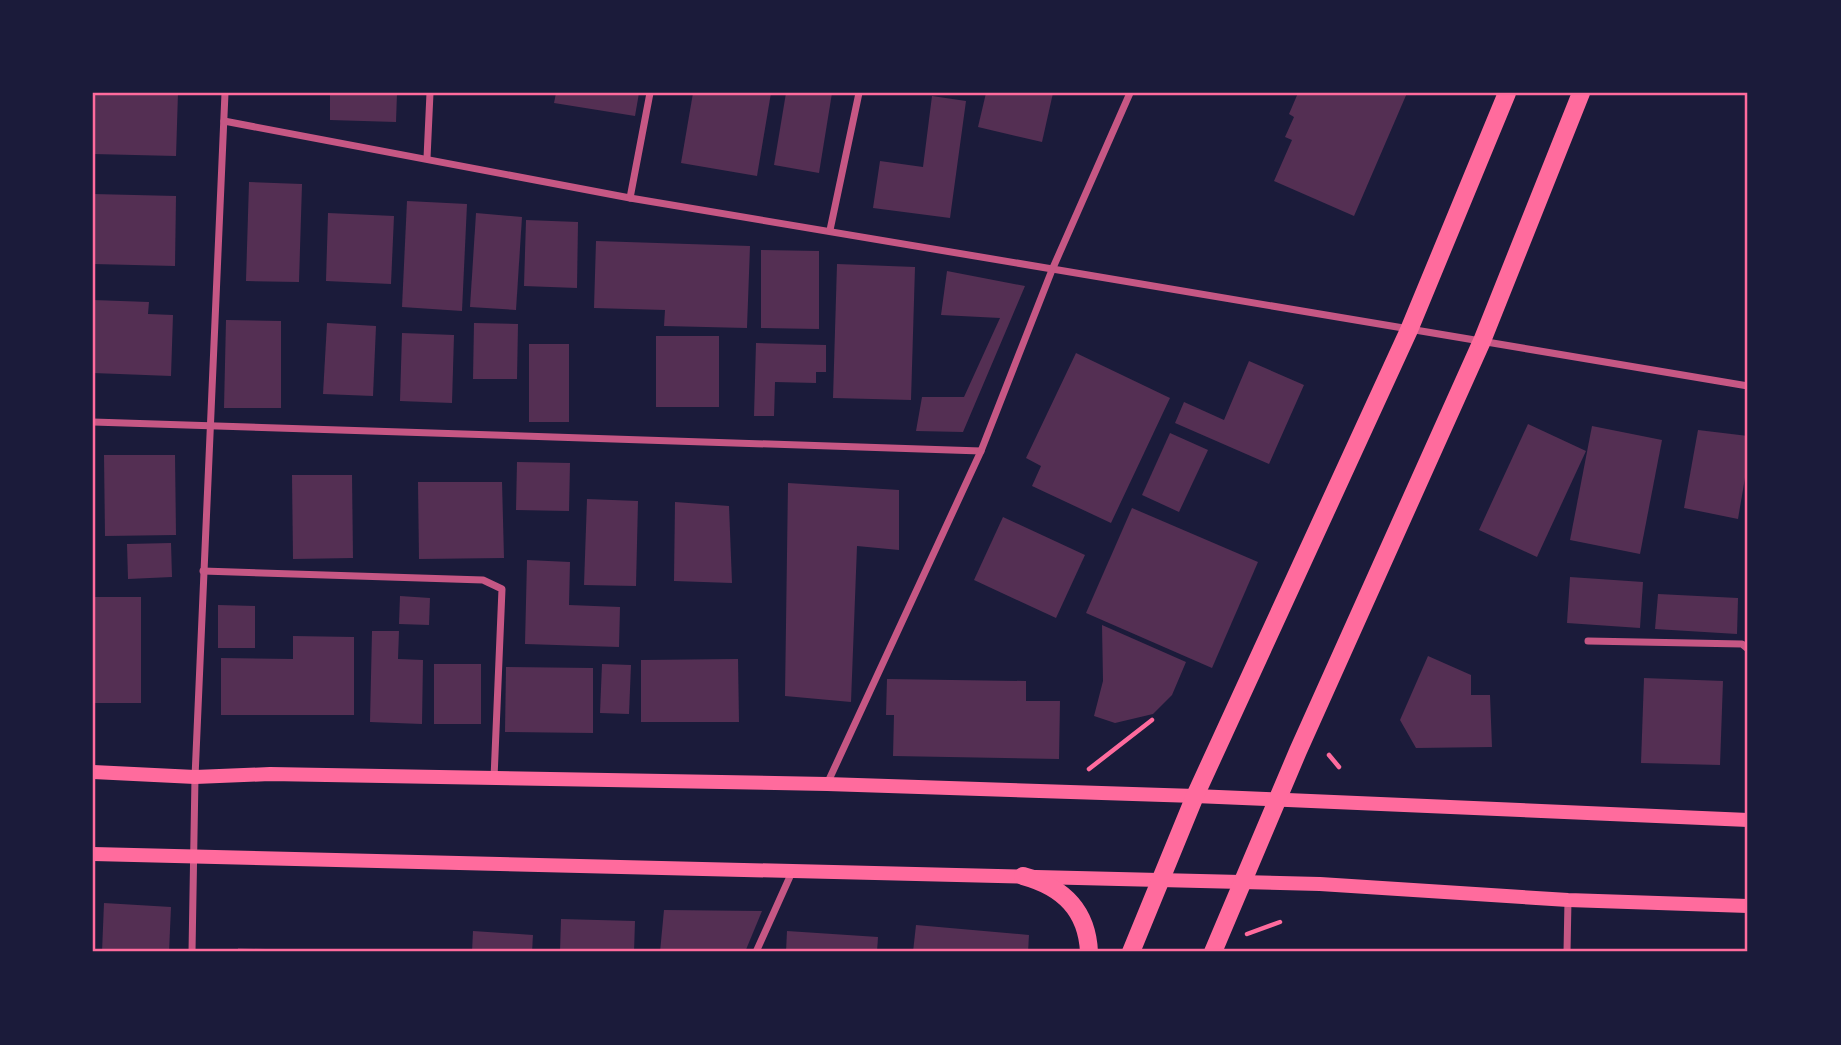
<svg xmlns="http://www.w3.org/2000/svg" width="1841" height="1045" font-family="'Alegreya Sans',sans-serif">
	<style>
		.building { fill: #542f53 }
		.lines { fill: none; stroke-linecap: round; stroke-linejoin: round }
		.path { stroke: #ff6b9d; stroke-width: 4.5 }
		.minor { stroke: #c65784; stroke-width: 7 }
		.secondary { stroke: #ff6b9d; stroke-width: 14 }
		.primary { stroke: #ff6b9d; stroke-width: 18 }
		.neatline { fill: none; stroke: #ff6b9d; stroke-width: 2.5 }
	</style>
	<rect width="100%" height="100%" fill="#1b1b3a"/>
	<!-- building -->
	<g class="building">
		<path d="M 93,93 L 178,93 L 176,156 L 93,154 Z"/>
		<path d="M 330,93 L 397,93 L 396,122 L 330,120 Z"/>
		<path d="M 556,93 L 639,93 L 635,116 L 554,103 Z"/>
		<path d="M 693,93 L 771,93 L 757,176 L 681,163 Z"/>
		<path d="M 786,93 L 832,93 L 819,173 L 774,165 Z"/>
		<path d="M 986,93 L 1053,93 L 1042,142 L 978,127 Z"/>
		<path d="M 1298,93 L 1407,93 L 1354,216 L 1274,181 L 1292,140 L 1285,137 L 1294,117 L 1289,114 Z"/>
		<path d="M 932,96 L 966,101 L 950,218 L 873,208 L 880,161 L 923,167 Z"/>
		<path d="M 249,182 L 302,184 L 299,282 L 246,281 Z"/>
		<path d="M 93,194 L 176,196 L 175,266 L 93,264 Z"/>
		<path d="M 407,201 L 467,204 L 462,311 L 402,307 Z"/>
		<path d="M 328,213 L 394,216 L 391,284 L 326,281 Z"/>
		<path d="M 476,213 L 522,217 L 516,310 L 470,307 Z"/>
		<path d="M 526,220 L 578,222 L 577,288 L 524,286 Z"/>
		<path d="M 596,241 L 750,246 L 747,328 L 664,326 L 665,310 L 594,308 Z"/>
		<path d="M 761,250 L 819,251 L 819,329 L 761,328 Z"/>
		<path d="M 837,264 L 915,267 L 911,400 L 833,398 Z"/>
		<path d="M 947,271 L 1025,286 L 963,432 L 916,431 L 922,397 L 964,397 L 1000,318 L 941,315 Z"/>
		<path d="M 93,300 L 149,302 L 148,314 L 173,315 L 171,376 L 93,373 Z"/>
		<path d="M 226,320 L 281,321 L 281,408 L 224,408 Z"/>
		<path d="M 327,323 L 376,326 L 373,396 L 323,394 Z"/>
		<path d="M 474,323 L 518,324 L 517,379 L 473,379 Z"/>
		<path d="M 402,333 L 454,335 L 452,403 L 400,401 Z"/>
		<rect x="656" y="336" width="63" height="71"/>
		<path d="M 756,343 L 826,345 L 826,372 L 816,372 L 816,383 L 775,382 L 774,416 L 754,416 Z"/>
		<rect x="529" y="344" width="40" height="78"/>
		<path d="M 1076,353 L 1170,398 L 1111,523 L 1032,486 L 1041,466 L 1026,458 Z"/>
		<path d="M 1249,361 L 1304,385 L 1269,464 L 1175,423 L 1184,402 L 1224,420 Z"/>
		<path d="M 1528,424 L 1586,451 L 1537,557 L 1479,530 Z"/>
		<path d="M 1592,426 L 1662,440 L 1640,554 L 1570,540 Z"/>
		<path d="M 1698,430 L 1748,436 L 1748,460 L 1738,519 L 1684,508 Z"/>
		<path d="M 1170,433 L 1208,450 L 1179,512 L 1142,495 Z"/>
		<path d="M 104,455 L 175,455 L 176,535 L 105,536 Z"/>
		<path d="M 517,462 L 570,463 L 569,511 L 516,510 Z"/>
		<path d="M 292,475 L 352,475 L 353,558 L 293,559 Z"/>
		<path d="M 418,482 L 502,482 L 504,558 L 419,559 Z"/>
		<path d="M 788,483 L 899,490 L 899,550 L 857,546 L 851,702 L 785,696 Z"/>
		<path d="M 587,499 L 638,501 L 636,586 L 584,585 Z"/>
		<path d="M 675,502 L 729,506 L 732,583 L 674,581 Z"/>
		<path d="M 1132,508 L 1258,562 L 1212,668 L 1086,613 Z"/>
		<path d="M 1003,517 L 1085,555 L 1056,618 L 974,580 Z"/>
		<path d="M 171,543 L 172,577 L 128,579 L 127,544 Z"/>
		<path d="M 527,560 L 570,562 L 569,605 L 620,607 L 619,647 L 525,644 Z"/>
		<path d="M 1570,577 L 1643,582 L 1640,628 L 1567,623 Z"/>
		<path d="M 1658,594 L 1738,598 L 1737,634 L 1655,629 Z"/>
		<path d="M 400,596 L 430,598 L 429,625 L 399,624 Z"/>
		<rect x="93" y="597" width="48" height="106"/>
		<path d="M 218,605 L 255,606 L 255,648 L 218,648 Z"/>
		<path d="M 1102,625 L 1186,662 L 1172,695 L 1153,714 L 1115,723 L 1094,716 L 1103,681 Z"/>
		<path d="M 372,631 L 399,631 L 398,659 L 423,660 L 422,724 L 370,722 Z"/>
		<path d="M 293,636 L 354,637 L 354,715 L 221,715 L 221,658 L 293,659 Z"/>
		<path d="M 1428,656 L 1471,675 L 1471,695 L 1490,695 L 1492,747 L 1416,748 L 1400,720 Z"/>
		<path d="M 738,659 L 739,722 L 641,722 L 641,660 Z"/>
		<rect x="434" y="664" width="47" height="60"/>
		<path d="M 602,664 L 631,665 L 629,714 L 600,713 Z"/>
		<path d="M 506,667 L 593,668 L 593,733 L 505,732 Z"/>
		<path d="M 1644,678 L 1723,681 L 1720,765 L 1641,763 Z"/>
		<path d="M 887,679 L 1026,681 L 1026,701 L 1060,701 L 1059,759 L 893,756 L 894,715 L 886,715 Z"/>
		<path d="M 104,903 L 171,907 L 169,952 L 102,952 Z"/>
		<path d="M 664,910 L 762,911 L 745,952 L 660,952 Z"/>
		<path d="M 561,919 L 635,921 L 634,952 L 560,952 Z"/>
		<path d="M 916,925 L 1029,935 L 1028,952 L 913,952 Z"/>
		<path d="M 473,931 L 533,935 L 532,952 L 472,952 Z"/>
		<path d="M 787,931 L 878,937 L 877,952 L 786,952 Z"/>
		<path d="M 238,948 L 291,950 L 291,952 L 238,952 Z"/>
	</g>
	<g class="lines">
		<!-- path -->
		<g class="path">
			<path d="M 1329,755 L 1339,767"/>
			<path d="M 1089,769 L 1152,720"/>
			<path d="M 1247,934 L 1280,922"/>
		</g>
		<!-- minor -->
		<g class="minor">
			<path d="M 224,121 L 630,198 L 1748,386"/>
			<path d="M 427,158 L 430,93"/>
			<path d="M 630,198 L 650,93"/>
			<path d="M 830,230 L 859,93"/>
			<path d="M 93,422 L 981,451"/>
			<path d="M 203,571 L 483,580 L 502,589 L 494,778"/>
			<path d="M 1588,641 L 1742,644 L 1748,649"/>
			<path d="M 827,784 L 981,451 L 1052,270 L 1130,93"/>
			<path d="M 192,952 L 195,777 L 225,93"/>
			<path d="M 756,952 L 792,872"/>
			<path d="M 1567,952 L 1568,900"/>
		</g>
		<!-- secondary -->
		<g class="secondary">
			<path d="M 93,772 L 195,777 L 270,774 L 827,784 L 1195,796 L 1748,820"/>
			<path d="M 93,854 L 1320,884 L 1568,900 L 1748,906"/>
		</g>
		<!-- primary -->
		<g class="primary">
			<path d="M 1023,876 C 1063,887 1087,910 1089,952"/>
			<path d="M 1131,952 L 1195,796 L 1409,330 L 1507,93"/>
			<path d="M 1213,952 L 1298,751 L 1482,341 L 1581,93"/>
		</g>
	</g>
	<!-- border -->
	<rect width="1841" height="1045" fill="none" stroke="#1b1b3a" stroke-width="189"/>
	<rect x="94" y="94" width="1652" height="856" class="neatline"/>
</svg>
